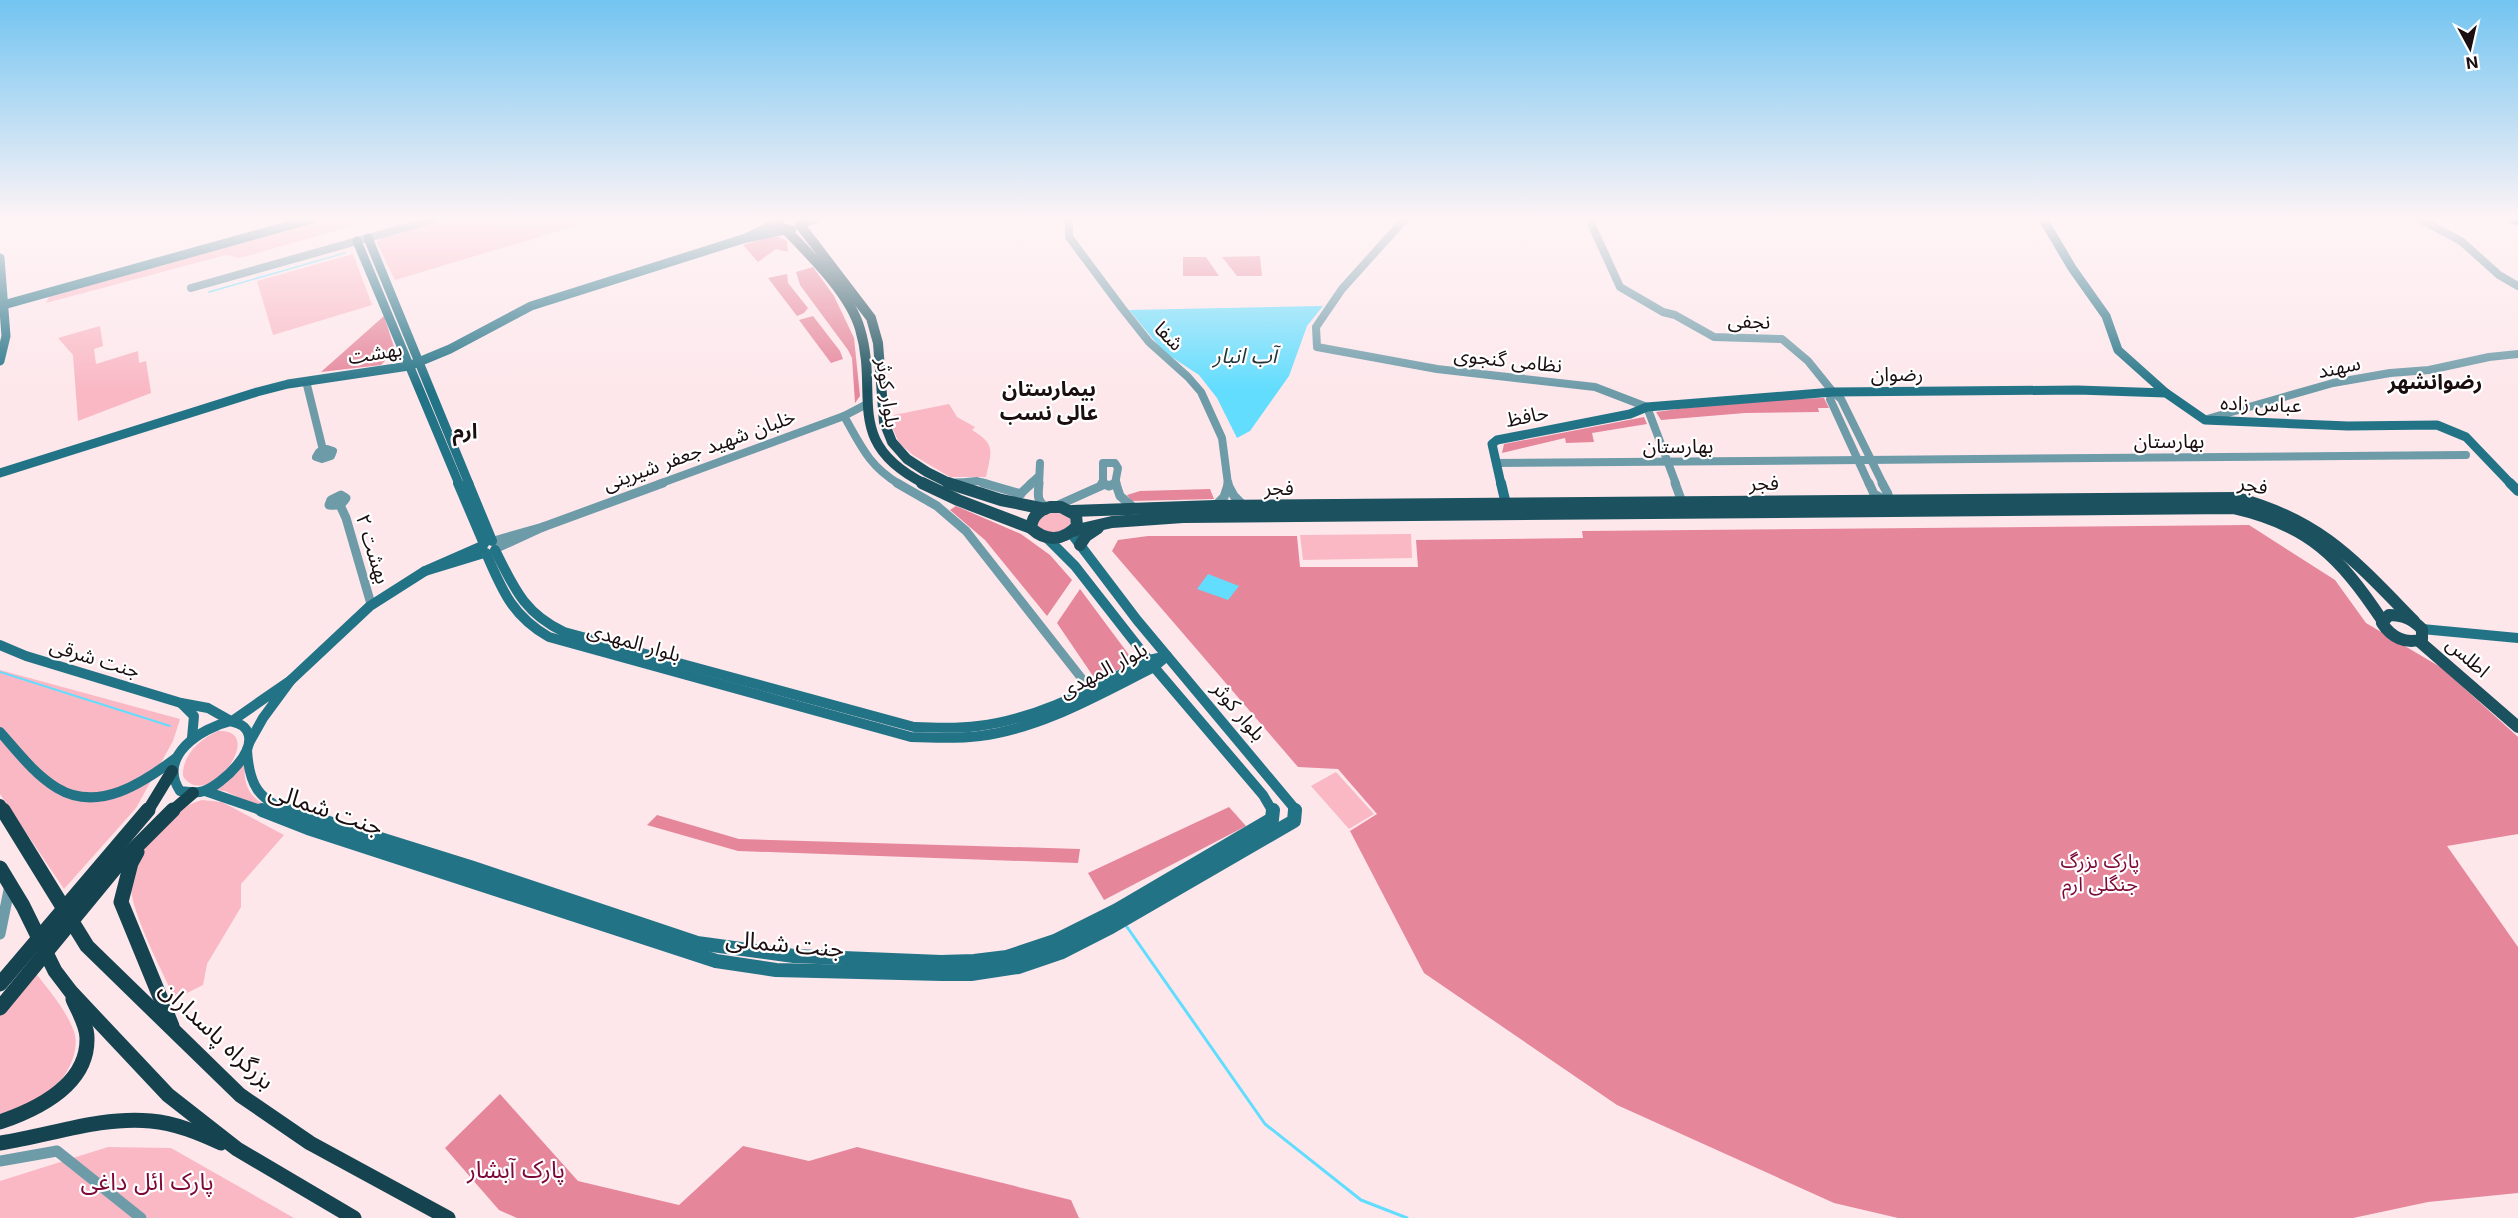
<svg xmlns="http://www.w3.org/2000/svg" width="2518" height="1218" font-family="Inter,'Noto Sans Arabic',sans-serif">
	<style>
		.green { fill: #f9b8c4 }
		.forest { fill: #e5869b }
		.water { fill: #62ddfe }
		.lines { fill: none; stroke-linecap: round; stroke-linejoin: round }
		.stream-far2 { stroke: #62ddfe; stroke-width: 1.5 }
		.stream-far1 { stroke: #62ddfe; stroke-width: 2 }
		.stream { stroke: #62ddfe; stroke-width: 3 }
		.tertiary-far2 { stroke: #6d9ba8; stroke-width: 8 }
		.tertiary-far1 { stroke: #6d9ba8; stroke-width: 9 }
		.tertiary { stroke: #6d9ba8; stroke-width: 11 }
		.secondary-far2 { stroke: #237386; stroke-width: 9 }
		.secondary-far1 { stroke: #237386; stroke-width: 10 }
		.secondary { stroke: #237386; stroke-width: 14 }
		.primary-far1 { stroke: #1c525f; stroke-width: 10 }
		.primary { stroke: #1c525f; stroke-width: 12 }
		.trunk-far1 { stroke: #154450; stroke-width: 12 }
		.trunk { stroke: #154450; stroke-width: 15 }
		.labels { text-anchor: middle; stroke-width: 4.5; stroke-linejoin: round; paint-order: stroke }
		.street-label { font-size: 20px; fill: #1a0e11; stroke: #fff }
		.park-label { font-size: 20px; fill: #7d0736; stroke: #fff }
		.water-label { font-size: 21px; font-style: italic; fill: #20363c; stroke: #fff }
		.neighbourhood-label { font-size: 21px; font-weight: bold; fill: #1a0e11; stroke: #fff }
		.near-street-label { font-size: 24px; fill: #1a0e11; stroke: #fff }
		.near-park-label { font-size: 24px; fill: #7d0736; stroke: #fff }
	</style>
	<rect width="100%" height="100%" fill="#fde7eb"/>
	<!-- green -->
	<g class="green">
		<path d="M 327,219 L 377,219 L 240,258 L 226,255 L 46,303 L 50,295 Z"/>
		<path d="M 448,219 L 599,219 L 395,280 L 377,243 L 384,236 Z"/>
		<path d="M 353,254 L 372,305 L 273,335 L 257,281 Z"/>
		<path d="M 100,326 L 103,346 L 94,349 L 96,364 L 138,351 L 139,363 L 146,361 L 151,393 L 78,421 L 73,355 L 58,338 Z"/>
		<path d="M 949,404 L 957,417 L 975,427 L 972,430 C 997,445 991,452 986,477 L 950,477 L 913,455 L 899,443 L 893,429 L 894,415 Z"/>
		<path d="M 1065,511 L 1073,522 L 1064,533 L 1039,533 L 1035,521 L 1042,513 Z"/>
		<path d="M 1411,534 L 1412,558 L 1303,560 L 1300,535 Z"/>
		<path d="M 0,670 L 180,719 L 173,741 L 136,808 L 64,889 L 0,794 Z"/>
		<path d="M 218,731 C 269,728 207,814 183,776 C 182,755 200,739 218,731 Z"/>
		<path d="M 245,761 C 241,802 264,803 294,819 L 270,812 L 225,791 L 213,790 Z"/>
		<path d="M 1336,772 L 1374,814 L 1349,829 L 1311,786 Z"/>
		<path d="M 202,800 L 222,802 L 284,835 L 241,884 L 241,907 L 207,964 L 203,985 L 175,999 C 164,975 128,907 131,883 C 132,866 150,835 164,824 C 176,814 186,804 202,800 Z"/>
		<path d="M 31,967 C 45,986 64,1006 73,1029 C 83,1052 63,1084 44,1097 C 32,1106 13,1110 0,1115 L 0,1002 Z"/>
		<path d="M 108,1147 L 171,1148 L 294,1218 L 0,1218 L 0,1181 Z"/>
	</g>
	<!-- forest -->
	<g class="forest">
		<path d="M 771,236 L 779,237 L 787,241 L 788,252 L 776,249 L 758,262 L 743,245 Z"/>
		<path d="M 1260,256 L 1262,276 L 1237,276 L 1222,257 Z"/>
		<path d="M 1183,257 L 1206,257 L 1219,276 L 1183,276 Z"/>
		<path d="M 813,267 L 834,296 L 854,338 L 860,396 L 855,403 L 852,358 L 848,350 L 800,285 L 796,272 Z"/>
		<path d="M 787,274 L 788,283 L 808,308 L 804,313 L 797,316 L 768,278 Z"/>
		<path d="M 384,316 L 395,350 L 381,365 L 321,372 Z"/>
		<path d="M 813,316 L 840,351 L 843,359 L 831,363 L 799,320 Z"/>
		<path d="M 1824,398 L 1829,408 L 1818,408 L 1819,412 L 1745,413 L 1661,420 L 1656,412 L 1736,401 Z"/>
		<path d="M 1644,417 L 1647,424 L 1592,433 L 1594,442 L 1566,443 L 1565,438 L 1502,453 L 1504,444 Z"/>
		<path d="M 1210,489 L 1214,499 L 1132,501 L 1127,495 L 1140,491 Z"/>
		<path d="M 956,506 L 1021,534 L 1050,555 L 1072,580 L 1047,616 L 985,540 L 950,510 Z"/>
		<path d="M 2249,525 L 2335,580 L 2366,623 L 2442,668 L 2518,737 L 2518,834 L 2447,846 L 2518,947 L 2518,1193 L 2428,1202 L 2353,1218 L 1898,1218 L 1834,1203 L 1617,1105 L 1424,973 L 1350,831 L 1377,814 L 1338,769 L 1298,767 L 1112,551 L 1118,540 L 1148,536 L 1297,536 L 1300,567 L 1418,567 L 1416,540 L 1583,538 L 1582,531 Z"/>
		<path d="M 1080,589 L 1135,663 L 1095,679 L 1057,623 Z"/>
		<path d="M 1229,807 L 1246,826 L 1104,900 L 1088,873 Z"/>
		<path d="M 657,815 L 739,839 L 1080,849 L 1078,863 L 738,851 L 647,825 Z"/>
		<path d="M 500,1094 L 578,1181 L 679,1205 L 743,1146 L 809,1161 L 857,1147 L 1071,1200 L 1079,1218 L 517,1218 L 499,1210 L 445,1148 Z"/>
	</g>
	<!-- water -->
	<g class="water">
		<path d="M 1323,306 L 1307,326 L 1289,376 L 1250,431 L 1237,438 L 1217,398 L 1199,375 L 1164,352 L 1129,310 Z"/>
		<path d="M 1208,574 L 1239,586 L 1228,600 L 1197,589 Z"/>
	</g>
	<g class="lines">
		<!-- stream-far2 -->
		<path class="stream-far2" d="M 209,292 L 345,253"/>
		<!-- stream-far1 -->
		<path class="stream-far1" d="M 0,672 L 170,726"/>
		<!-- stream -->
		<path class="stream" d="M 1127,927 L 1265,1124 L 1361,1200 L 1407,1218"/>
		<!-- tertiary-far2 -->
		<g class="tertiary-far2">
			<path d="M 1069,219 L 1069,237 L 1122,308 L 1149,342 L 1188,377 L 1201,392 L 1222,438 L 1228,484"/>
			<path d="M 1405,219 L 1342,289 L 1316,327 L 1317,347 L 1437,369 L 1595,387 L 1647,407 L 1676,484"/>
			<path d="M 1589,219 L 1620,287 L 1663,312 L 1675,315 L 1714,337 L 1782,339 L 1808,361 L 1833,392"/>
			<path d="M 2419,219 L 2461,241 L 2499,275 L 2518,286"/>
			<path d="M 191,288 L 435,219"/>
			<path d="M 306,381 L 323,450"/>
			<path d="M 1833,392 L 1841,399 L 1883,484"/>
			<path d="M 1833,392 L 1830,399 L 1869,484"/>
			<path d="M 844,416 C 861,446 869,466 899,484"/>
			<path d="M 2207,419 L 2333,383 L 2390,373 L 2429,370 L 2489,357 L 2518,354"/>
			<path d="M 327,449 L 333,451 L 331,456 L 322,459 L 316,457 L 319,452 Z"/>
			<path d="M 1496,463 L 2466,455"/>
			<path d="M 956,483 L 977,481 L 988,484"/>
			<path d="M 659,484 L 844,416 L 867,404"/>
			<path d="M 1030,484 L 1039,476"/>
			<path d="M 1039,484 L 1040,463"/>
			<path d="M 1103,484 L 1103,463 L 1115,463 L 1118,468 L 1115,484"/>
		</g>
		<!-- tertiary-far1 -->
		<g class="tertiary-far1">
			<path d="M 897,483 L 937,506 L 966,531 L 1090,689"/>
			<path d="M 956,483 L 960,483"/>
			<path d="M 983,483 L 1021,494"/>
			<path d="M 1039,483 C 1038,495 1036,502 1048,508"/>
			<path d="M 1102,483 L 1109,486 L 1116,483"/>
			<path d="M 1228,483 L 1228,485"/>
			<path d="M 1675,483 L 1682,502"/>
			<path d="M 1869,483 L 1874,494 L 1885,500 L 1888,494 L 1882,483"/>
			<path d="M 1116,484 L 1120,496 L 1134,508"/>
			<path d="M 341,495 L 346,498 C 342,505 337,506 329,505 L 331,500 Z"/>
			<path d="M 1017,497 L 1032,483"/>
			<path d="M 340,505 L 346,518 L 371,604"/>
			<path d="M 1056,506 L 1103,485"/>
			<path d="M 1215,506 L 1224,497 L 1228,485 L 1234,496 L 1244,506"/>
			<path d="M 543,527 L 663,483"/>
			<path d="M 494,541 L 543,527 L 497,548"/>
		</g>
		<!-- tertiary -->
		<g class="tertiary">
			<path d="M 0,934 L 10,885"/>
			<path d="M 0,1161 L 57,1151 L 141,1218"/>
		</g>
		<!-- secondary-far2 -->
		<g class="secondary-far2">
			<path d="M 2043,219 L 2072,268 L 2106,316 L 2118,350 L 2166,393 L 2205,420 L 2348,426 L 2437,425 L 2466,437 L 2511,484"/>
			<path d="M 779,221 L 746,238 L 785,230"/>
			<path d="M 800,224 L 815,219"/>
			<path d="M 368,238 L 469,484"/>
			<path d="M 357,241 L 459,484"/>
			<path d="M 0,258 L 6,336 L 0,361"/>
			<path d="M 0,306 L 312,219"/>
			<path d="M 0,473 L 257,392 L 288,384 L 409,366 L 450,349 L 531,306 L 746,238"/>
			<path d="M 1501,484 L 1492,444 L 1497,440 L 1630,414 L 1647,407 L 1833,392 L 2078,390 L 2166,393"/>
		</g>
		<!-- secondary-far1 -->
		<g class="secondary-far1">
			<path d="M 458,483 L 484,544"/>
			<path d="M 468,483 L 492,541"/>
			<path d="M 1501,483 L 1506,504"/>
			<path d="M 2510,483 L 2518,491"/>
			<path d="M 1071,533 L 1137,620 L 1295,809 L 1295,812"/>
			<path d="M 1047,538 L 1075,566 L 1154,667 L 1263,795 L 1273,812"/>
			<path d="M 482,546 L 425,571 L 484,553"/>
			<path d="M 495,550 C 514,588 524,613 564,632 L 914,727 C 936,728 957,729 978,726 C 1039,719 1095,687 1149,660 L 1163,657"/>
			<path d="M 486,553 C 502,590 512,616 549,637 L 911,737 C 934,738 957,739 980,736 C 1042,728 1098,695 1154,667 L 1167,656"/>
			<path d="M 2422,629 L 2518,638"/>
			<path d="M 0,645 L 26,656 L 181,703"/>
			<path d="M 291,680 L 370,606 L 425,571"/>
			<path d="M 231,721 C 235,723 241,724 244,727 C 264,747 221,785 204,791 C 196,794 188,792 180,791 C 157,756 201,728 231,721 Z"/>
			<path d="M 232,721 L 291,680 L 263,718 L 249,743"/>
			<path d="M 0,732 C 17,751 34,774 57,788 C 98,813 143,783 176,758"/>
			<path d="M 192,738 L 194,716 L 181,703 L 208,708 L 231,721"/>
			<path d="M 247,750 C 249,784 258,801 292,812"/>
			<path d="M 205,791 L 266,812"/>
		</g>
		<!-- secondary -->
		<g class="secondary">
			<path d="M 262,810 L 308,828 L 716,961 L 776,970 L 942,974 L 971,974 L 1018,967 L 1062,952 L 1111,927 L 1294,821 L 1295,810"/>
			<path d="M 287,810 L 473,868 L 697,943 L 794,956 L 941,962 L 974,961 L 1007,957 L 1055,941 L 1117,910 L 1272,819"/>
			<path d="M 1272,819 L 1273,810"/>
		</g>
		<!-- primary-far1 -->
		<g class="primary-far1">
			<path d="M 780,219 L 778,223 L 781,228 L 791,230"/>
			<path d="M 2513,219 L 2518,220"/>
			<path d="M 800,225 L 871,318 L 878,343 L 884,422 L 892,442 L 907,459 L 927,472 L 951,484"/>
			<path d="M 786,230 C 811,256 850,294 860,329 C 880,396 842,442 925,484"/>
		</g>
		<!-- primary -->
		<g class="primary">
			<path d="M 922,483 L 958,500 L 1031,528"/>
			<path d="M 948,483 L 1001,500 L 1045,509"/>
			<path d="M 1050,507 L 1061,507 L 1076,515 L 1077,526 C 1063,541 1046,542 1031,528 C 1032,516 1039,510 1050,507 Z"/>
			<path d="M 1072,511 L 1215,506 L 2237,498 C 2322,521 2355,561 2414,621"/>
			<path d="M 1073,531 L 1112,522 L 1183,517 L 2233,508 C 2309,525 2340,557 2382,620"/>
			<path d="M 1080,545 L 1086,536 L 1098,528"/>
			<path d="M 2389,615 C 2403,615 2412,619 2422,629 L 2422,639 C 2406,645 2391,637 2382,623 Z"/>
			<path d="M 2419,641 L 2518,727"/>
		</g>
		<!-- trunk-far1 -->
		<g class="trunk-far1">
			<path d="M 0,805 L 4,812"/>
			<path d="M 147,812 L 172,771"/>
			<path d="M 171,812 L 193,793"/>
		</g>
		<!-- trunk -->
		<g class="trunk">
			<path d="M 3,810 L 87,946 L 240,1095 L 310,1143 L 448,1218"/>
			<path d="M 137,852 L 131,863 L 121,902 L 172,1026"/>
			<path d="M 0,868 L 23,906 L 55,971 L 71,992 L 168,1095 L 237,1149 L 354,1218"/>
			<path d="M 0,984 L 148,810"/>
			<path d="M 0,1008 L 116,867 L 173,810"/>
			<path d="M 0,1122 C 38,1109 88,1085 87,1038 C 87,1025 78,1011 73,999"/>
			<path d="M 0,1143 C 49,1136 100,1116 151,1121 C 175,1123 199,1133 221,1143"/>
		</g>
	</g>
	<!-- sky -->
	<linearGradient id="sky" x2="0" y2="1"><stop stop-color="#72c4f1"/><stop offset="0.56" stop-color="#fef4f6"/><stop offset="1" stop-color="#fef4f6" stop-opacity="0"/></linearGradient>
	<rect width="2518" height="390" fill="url(#sky)"/>
	<g class="labels">
		<!-- street labels -->
		<g class="street-label">
			<text transform="translate(1749 321) rotate(2)" y="7">نجفی</text>
			<text transform="translate(1169 336) rotate(45)" y="7">شفا</text>
			<text transform="translate(375 353) rotate(-9)" y="7">بهشت</text>
			<text transform="translate(1508 360) rotate(6)" y="7">نظامی گنجوی</text>
			<text transform="translate(2339 367) rotate(-12)" y="7">سهند</text>
			<text x="1897" y="381">رضوان</text>
			<text transform="translate(888 393) rotate(82)" y="7">بلوار کوثر</text>
			<text transform="translate(2261 404) rotate(2)" y="7">عباس زاده</text>
			<text transform="translate(1527 416) rotate(-11)" y="7">حافظ</text>
			<text x="2169" y="448">بهارستان</text>
			<text x="1678" y="453">بهارستان</text>
			<text transform="translate(699 450) rotate(-20)" y="7">خلبان شهید جعفر شیرینی</text>
			<text transform="translate(1764 483) rotate(-1)" y="7">فجر</text>
			<text transform="translate(2253 485) rotate(11)" y="7">فجر</text>
			<text x="1279" y="495">فجر</text>
			<text transform="translate(373 549) rotate(73)" y="7">بهشت ۲</text>
			<text transform="translate(634 642) rotate(16)" y="7">بلوار المهدی</text>
			<text transform="translate(2468 657) rotate(41)" y="7">اطلس</text>
			<text transform="translate(95 658) rotate(17)" y="7">جنت شرقی</text>
			<text transform="translate(1103 670) rotate(-28)" y="7">بلوار المهدی</text>
			<text transform="translate(1239 711) rotate(50)" y="7">بلوار کوثر</text>
		</g>
		<!-- park labels -->
		<g class="park-label">
			<text x="2100" y="868">پارک بزرگ<tspan x="2100" dy="23">جنگلی ارم</tspan></text>
		</g>
		<!-- water labels -->
		<g class="water-label">
			<text x="1245" y="363">آب انبار</text>
		</g>
		<!-- neighbourhood labels -->
		<g class="neighbourhood-label">
			<text x="2435" y="389">رضوانشهر</text>
			<text x="1049" y="396">بیمارستان<tspan x="1049" dy="24">عالی نسب</tspan></text>
			<text x="465" y="438">ارم</text>
		</g>
		<!-- near-street labels -->
		<g class="near-street-label">
			<text transform="translate(326 809) rotate(19)" y="8">جنت شمالی</text>
			<text transform="translate(785 944) rotate(5)" y="8">جنت شمالی</text>
			<text transform="translate(217 1035) rotate(43)" y="8">بزرگراه پاسداران</text>
		</g>
		<!-- near-park labels -->
		<g class="near-park-label">
			<text x="516" y="1178">پارک آبشار</text>
			<text x="147" y="1190">پارک ائل داغی</text>
		</g>
	</g>
	<!-- north arrow -->
	<g transform="translate(2470 48) rotate(172)" stroke="#ffffff" stroke-width="4.5" paint-order="stroke">
	<path d="M0-4.5L10 22L0 15L-10 22Z" fill="#1a0e11"/>
	<text y="-9" font-size="16" font-weight="bold" text-anchor="middle" fill="#1a0e11">N</text>
	</g>
</svg>
